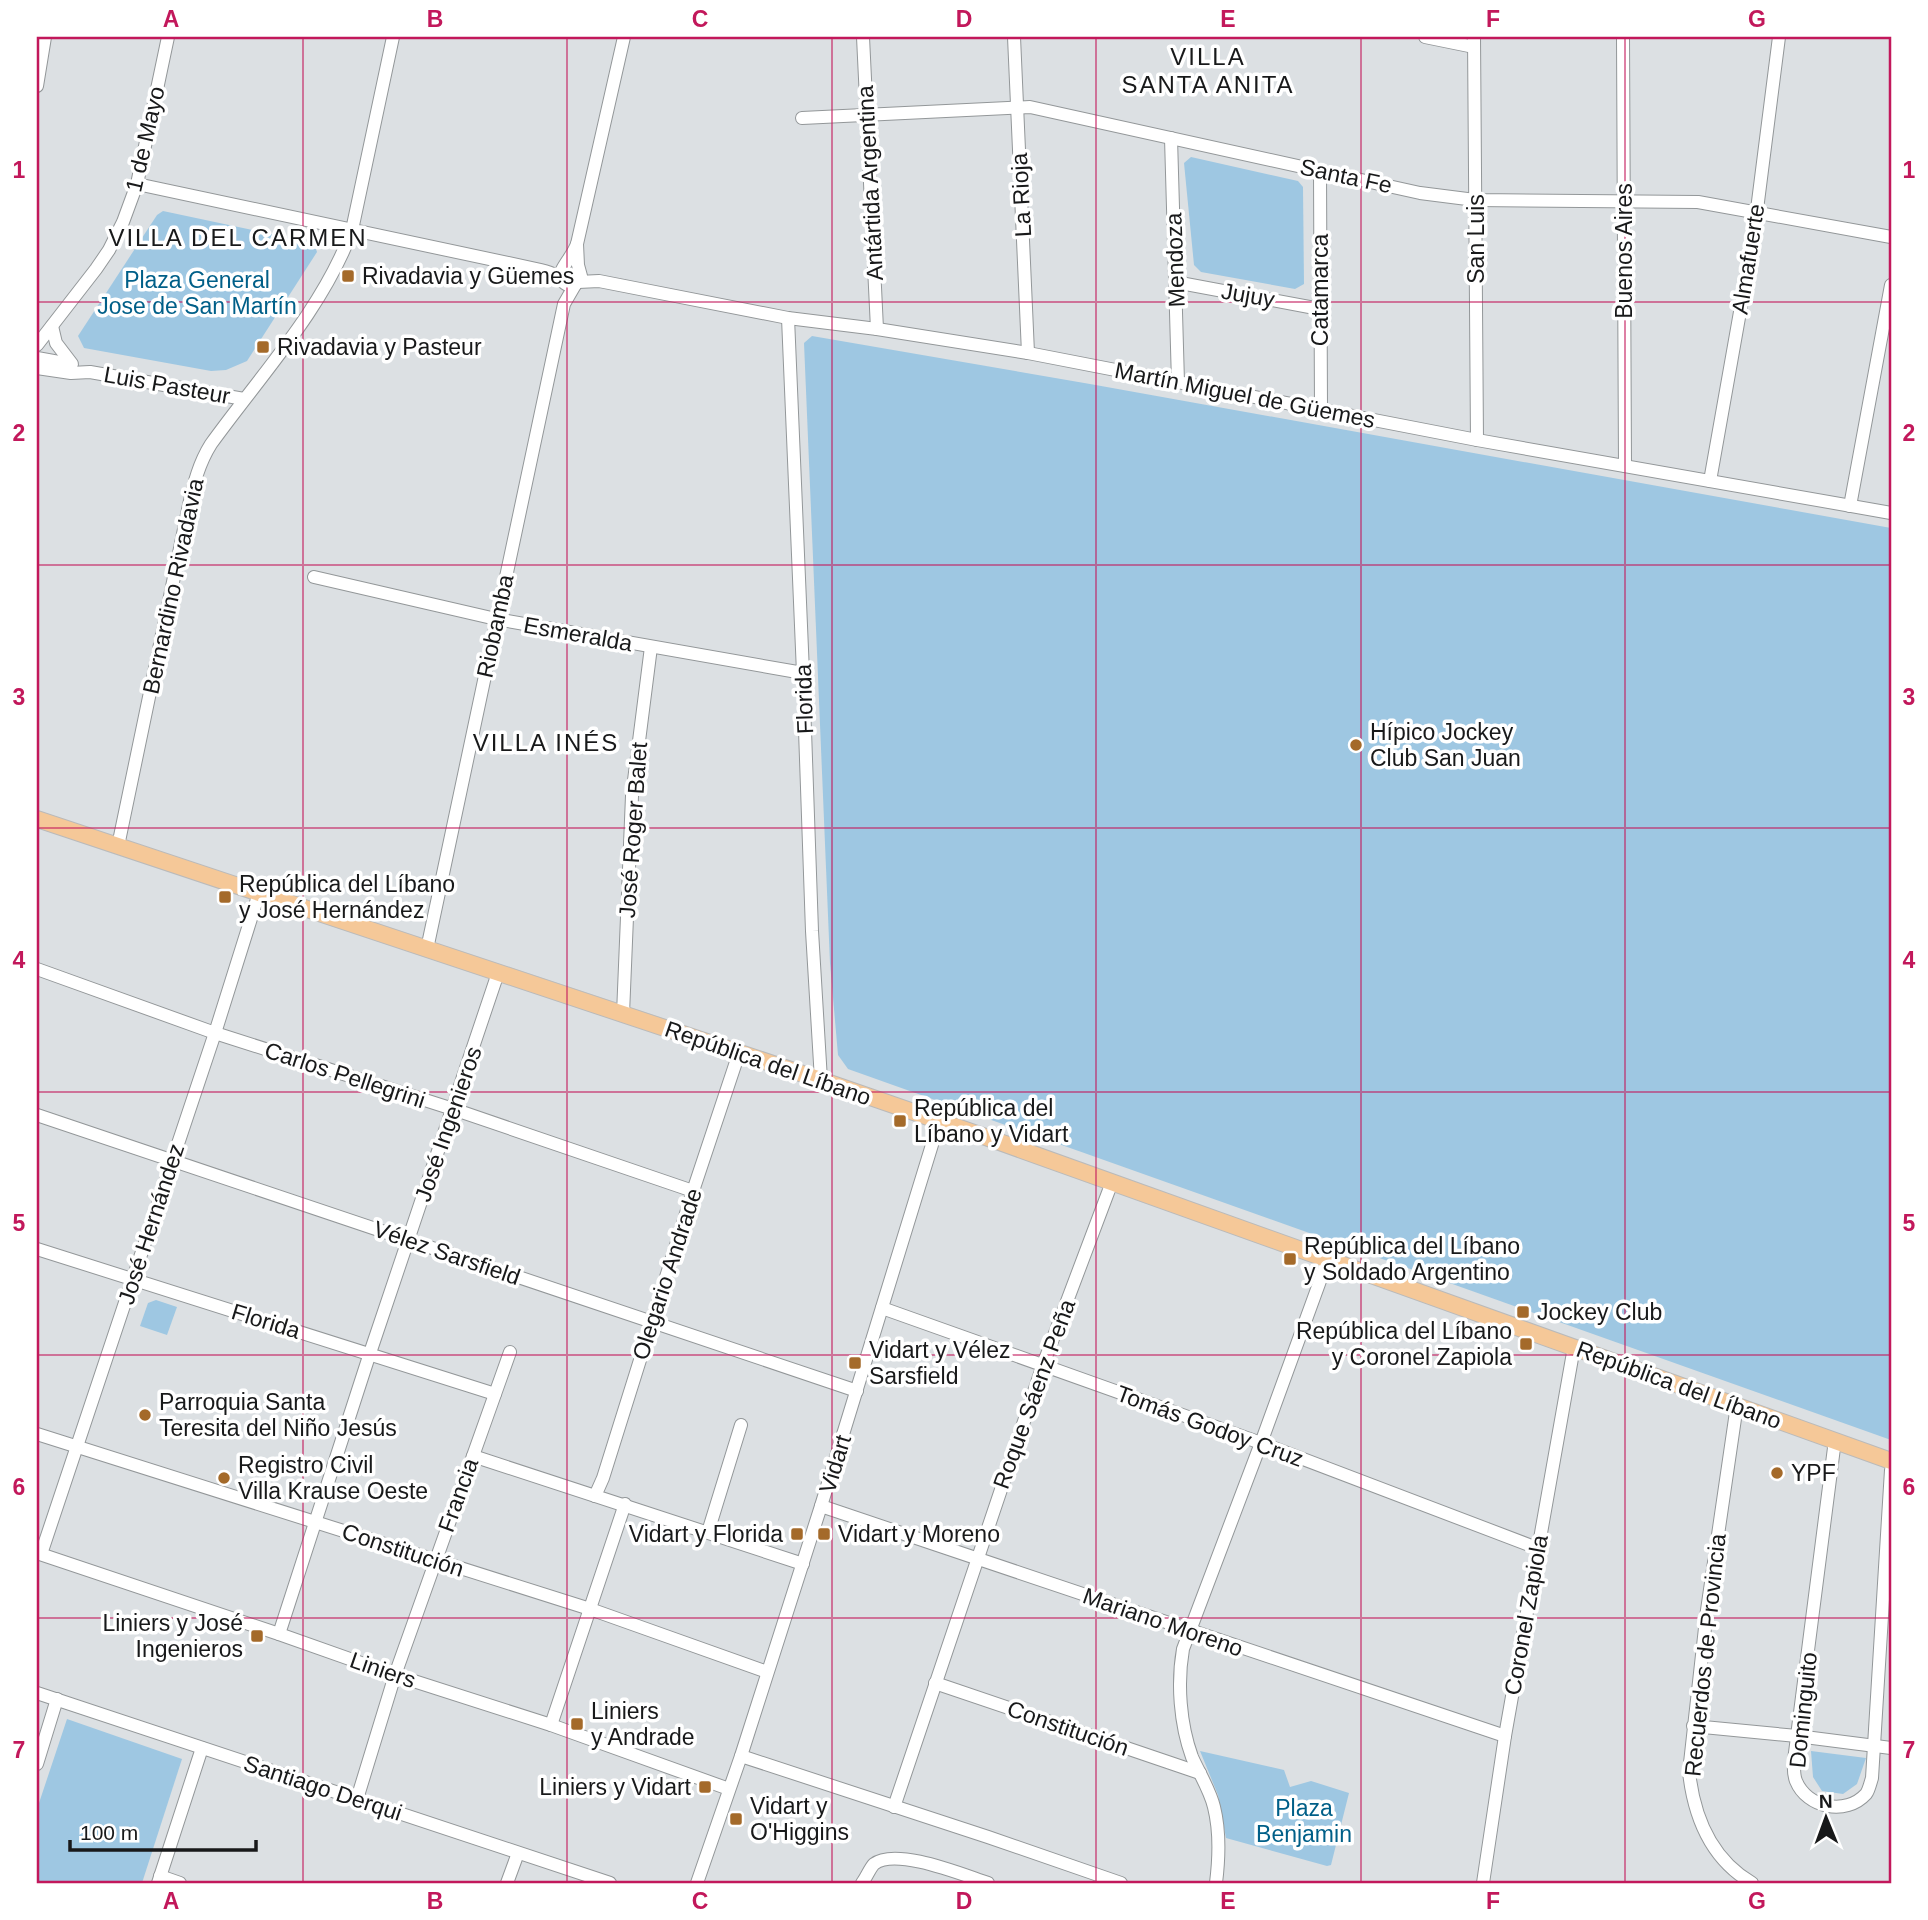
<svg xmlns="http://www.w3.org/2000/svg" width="1928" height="1920" font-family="Arial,sans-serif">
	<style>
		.green { fill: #9ec7e2 }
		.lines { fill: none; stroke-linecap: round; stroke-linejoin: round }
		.minor-casing { stroke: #939799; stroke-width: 14 }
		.major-casing { stroke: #bababa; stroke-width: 18 }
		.minor { stroke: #fff; stroke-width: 12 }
		.major { stroke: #f5c898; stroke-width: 16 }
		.grid { fill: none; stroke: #c2185b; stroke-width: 2; stroke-opacity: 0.55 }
		.poi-dot { fill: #a46a2a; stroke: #fff; stroke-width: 2.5 }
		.labels { text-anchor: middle; stroke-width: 7; stroke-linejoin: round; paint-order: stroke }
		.street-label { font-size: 23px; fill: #18191a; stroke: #fff }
		.poi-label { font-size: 23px; fill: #18191a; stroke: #fff; text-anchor: start }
		.park-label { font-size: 23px; fill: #005f88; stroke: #fff }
		.neighbourhood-label { font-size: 24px; letter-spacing: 2px; fill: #18191a; stroke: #fff }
		.neatline { fill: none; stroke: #c2185b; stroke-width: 2.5 }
		.grid-label { font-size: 23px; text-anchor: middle; font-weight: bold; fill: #c2185b }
	</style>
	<rect width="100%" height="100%" fill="#dce0e3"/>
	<!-- green -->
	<g class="green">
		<path d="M 1191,157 L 1298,181 L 1303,187 L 1304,284 L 1295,289 L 1201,272 L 1194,265 L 1184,163 Z"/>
		<path d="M 163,211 L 314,243 L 317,252 L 247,361 L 226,370 L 211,371 L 84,348 L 78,336 L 157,215 Z"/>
		<path d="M 812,336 L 1090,384 L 1891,528 L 1891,1440 L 848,1069 L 838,1055 L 830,963 L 804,343 Z"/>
		<path d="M 156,1300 L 177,1307 L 167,1335 L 140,1326 L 148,1303 Z"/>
		<path d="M 67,1719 L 182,1759 L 142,1883 L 37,1883 L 37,1809 Z"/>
		<path d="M 1200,1751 L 1284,1770 L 1290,1787 L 1311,1781 L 1349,1793 L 1331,1865 L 1327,1866 L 1226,1838 L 1218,1795 Z"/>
		<path d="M 1811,1751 L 1866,1758 L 1857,1784 L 1843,1794 L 1822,1791 L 1813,1777 Z"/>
	</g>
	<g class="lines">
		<defs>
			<g id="minor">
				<path d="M 863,37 L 877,329"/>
				<path d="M 1014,37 L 1028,353"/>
				<path d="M 1425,37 L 1474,47"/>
				<path d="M 1474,37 L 1477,440"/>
				<path d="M 1623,37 L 1625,466"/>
				<path d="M 37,86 L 45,37"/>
				<path d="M 802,118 L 1030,107 L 1420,193 L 1475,200 L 1698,202 L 1891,237"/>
				<path d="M 1171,138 L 1178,382"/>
				<path d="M 1320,171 L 1321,410"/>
				<path d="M 137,184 L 541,270 C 546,271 552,273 557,276 C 564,282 565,287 575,285 L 581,276 L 578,265 L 577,244"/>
				<path d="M 560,278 C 559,269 573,256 577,244 L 624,37"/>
				<path d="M 578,282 L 599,281 L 788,318 L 877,329 L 1028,353 L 1477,440 L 1891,513"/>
				<path d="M 1175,282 L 1320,309"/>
				<path d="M 788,318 L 803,673 L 812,931 L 821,1080"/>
				<path d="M 52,326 L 56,343 L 72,364"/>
				<path d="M 37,345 L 96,269 L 109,250 L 123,222 L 137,184 L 168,37"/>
				<path d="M 37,358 L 70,364"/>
				<path d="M 37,368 L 71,373 L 90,372 L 244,399"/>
				<path d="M 1710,481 L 1754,233 L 1779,37"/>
				<path d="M 1850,506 L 1891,285"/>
				<path d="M 314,577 L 496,619 L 803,673"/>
				<path d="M 118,846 L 189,505 C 194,483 199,463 211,444 C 260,376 323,309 352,230 L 393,37"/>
				<path d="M 427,949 L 564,304 L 575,285"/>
				<path d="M 37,969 L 215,1033 L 453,1109 L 693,1191"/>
				<path d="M 623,1014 L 632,796 L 651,647"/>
				<path d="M 37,1115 L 857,1391"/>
				<path d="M 37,1249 L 495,1394"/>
				<path d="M 882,1308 L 1261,1443 L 1537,1548"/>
				<path d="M 1737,1405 L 1707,1610 L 1689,1772 C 1694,1817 1711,1859 1752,1883"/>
				<path d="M 37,1434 L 590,1609 L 767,1672"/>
				<path d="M 1835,1440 L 1797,1736 C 1796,1750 1791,1768 1796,1781 C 1807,1808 1846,1816 1866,1794 C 1869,1790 1870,1784 1872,1778 L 1891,1470"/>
				<path d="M 473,1456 L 803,1564"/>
				<path d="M 595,1496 L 603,1478 L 693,1191 L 739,1053"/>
				<path d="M 821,1506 L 1505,1736"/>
				<path d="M 708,1532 L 741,1425"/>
				<path d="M 37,1553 L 279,1634 L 395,1675 L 551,1725 L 729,1789"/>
				<path d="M 41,1554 L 215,1033 L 259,893"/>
				<path d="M 279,1634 L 370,1353 L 498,973"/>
				<path d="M 935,1683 L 1200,1773"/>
				<path d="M 37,1693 L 610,1883"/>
				<path d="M 551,1725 L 625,1504"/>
				<path d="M 1693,1726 L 1797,1736 L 1891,1748"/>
				<path d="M 741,1756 L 988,1837 L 1121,1883"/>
				<path d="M 37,1764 L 57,1699"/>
				<path d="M 357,1799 L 395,1675 L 510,1352"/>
				<path d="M 894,1807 L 1043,1365 L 1112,1182"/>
				<path d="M 160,1876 L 180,1883"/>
				<path d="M 158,1883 L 202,1748"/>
				<path d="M 507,1883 L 518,1853"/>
				<path d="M 697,1883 L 741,1756 L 821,1506 L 939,1122"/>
				<path d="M 862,1883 C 866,1878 870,1868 874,1864 C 896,1847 963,1875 988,1883"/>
				<path d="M 1216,1883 C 1219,1859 1220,1831 1214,1807 C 1210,1790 1199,1773 1192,1757 C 1180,1724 1177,1683 1183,1649 L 1261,1443 L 1328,1259"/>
				<path d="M 1483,1883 L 1505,1736 L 1574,1347"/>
			</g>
			<path id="major" d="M 37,819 L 821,1080 L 980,1135 L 1891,1461"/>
		</defs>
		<!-- minor casing -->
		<use href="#minor" class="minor-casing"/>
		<!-- major casing -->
		<use href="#major" class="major-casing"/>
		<!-- minor -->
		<use href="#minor" class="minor"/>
		<!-- major -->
		<use href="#major" class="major"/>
	</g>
	<!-- grid -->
	<path class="grid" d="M 303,37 L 303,1883M 567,37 L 567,1883M 832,37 L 832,1883M 1096,37 L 1096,1883M 1361,37 L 1361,1883M 1625,37 L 1625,1883M 37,302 L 1891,302M 37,565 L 1891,565M 37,828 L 1891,828M 37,1092 L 1891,1092M 37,1355 L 1891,1355M 37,1618 L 1891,1618"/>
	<!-- markers -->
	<g class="poi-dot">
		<rect x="341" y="269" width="14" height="14" rx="3.5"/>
		<rect x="256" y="340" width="14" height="14" rx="3.5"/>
		<circle cx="1356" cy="745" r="7"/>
		<rect x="218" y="890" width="14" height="14" rx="3.5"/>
		<rect x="893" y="1114" width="14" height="14" rx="3.5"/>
		<rect x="1283" y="1252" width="14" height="14" rx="3.5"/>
		<rect x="1516" y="1305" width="14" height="14" rx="3.5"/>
		<rect x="1519" y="1337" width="14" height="14" rx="3.5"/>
		<rect x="848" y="1356" width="14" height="14" rx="3.5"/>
		<circle cx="145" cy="1415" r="7"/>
		<circle cx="1777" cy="1473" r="7"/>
		<circle cx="224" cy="1478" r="7"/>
		<rect x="790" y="1527" width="14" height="14" rx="3.5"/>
		<rect x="817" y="1527" width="14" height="14" rx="3.5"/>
		<rect x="250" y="1629" width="14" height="14" rx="3.5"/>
		<rect x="570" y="1717" width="14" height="14" rx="3.5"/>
		<rect x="698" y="1780" width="14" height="14" rx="3.5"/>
		<rect x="729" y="1812" width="14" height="14" rx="3.5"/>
	</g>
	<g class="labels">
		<!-- street labels -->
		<g class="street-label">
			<text transform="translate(145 139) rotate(-77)" y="8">1 de Mayo</text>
			<text transform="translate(1346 176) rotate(12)" y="8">Santa Fe</text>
			<text transform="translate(870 183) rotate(-93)" y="8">Antártida Argentina</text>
			<text transform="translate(1021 195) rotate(-93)" y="8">La Rioja</text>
			<text transform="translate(1476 239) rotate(-90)" y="8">San Luis</text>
			<text transform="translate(1624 251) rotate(-90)" y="8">Buenos Aires</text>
			<text transform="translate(1748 259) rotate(-81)" y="8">Almafuerte</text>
			<text transform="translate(1175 260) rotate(-92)" y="8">Mendoza</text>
			<text transform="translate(1320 290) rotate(-90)" y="8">Catamarca</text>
			<text transform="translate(1248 295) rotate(10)" y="8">Jujuy</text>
			<text transform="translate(167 385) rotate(10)" y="8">Luis Pasteur</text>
			<text transform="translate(1245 395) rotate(11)" y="8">Martín Miguel de Güemes</text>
			<text transform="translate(173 586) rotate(-78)" y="8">Bernardino Rivadavia</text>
			<text transform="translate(495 626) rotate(-78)" y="8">Riobamba</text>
			<text transform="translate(578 634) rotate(10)" y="8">Esmeralda</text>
			<text transform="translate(804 699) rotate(-92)" y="8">Florida</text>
			<text transform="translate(633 830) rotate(-86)" y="8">José Roger Balet</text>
			<text transform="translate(768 1063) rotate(19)" y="8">República del Líbano</text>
			<text transform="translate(345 1075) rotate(18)" y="8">Carlos Pellegrini</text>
			<text transform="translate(448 1124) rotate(-71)" y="8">José Ingenieros</text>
			<text transform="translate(151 1224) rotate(-72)" y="8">José Hernández</text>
			<text transform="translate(447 1253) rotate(19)" y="8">Vélez Sarsfield</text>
			<text transform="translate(667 1274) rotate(-72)" y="8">Olegario Andrade</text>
			<text transform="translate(266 1321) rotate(17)" y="8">Florida</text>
			<text transform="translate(1679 1385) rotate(20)" y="8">República del Líbano</text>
			<text transform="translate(1034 1394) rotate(-70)" y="8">Roque Sáenz Peña</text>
			<text transform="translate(1210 1426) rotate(20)" y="8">Tomás Godoy Cruz</text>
			<text transform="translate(835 1464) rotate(-73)" y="8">Vidart</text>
			<text transform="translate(458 1495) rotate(-70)" y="8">Francia</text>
			<text transform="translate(403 1550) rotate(18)" y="8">Constitución</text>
			<text transform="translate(1526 1615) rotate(-80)" y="8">Coronel Zapiola</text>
			<text transform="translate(1163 1622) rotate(19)" y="8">Mariano Moreno</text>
			<text transform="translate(1705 1655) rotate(-84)" y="8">Recuerdos de Provincia</text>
			<text transform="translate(383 1670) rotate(19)" y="8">Liniers</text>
			<text transform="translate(1803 1710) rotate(-84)" y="8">Dominguito</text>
			<text transform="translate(1068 1728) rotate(19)" y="8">Constitución</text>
			<text transform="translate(323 1788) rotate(18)" y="8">Santiago Derqui</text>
		</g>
		<!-- poi labels -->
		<g class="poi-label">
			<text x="362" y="284">Rivadavia y Güemes</text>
			<text x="277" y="355">Rivadavia y Pasteur</text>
			<text x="1370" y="740">Hípico Jockey<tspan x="1370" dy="26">Club San Juan</tspan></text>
			<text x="239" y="892">República del Líbano<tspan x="239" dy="26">y José Hernández</tspan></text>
			<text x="914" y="1116">República del<tspan x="914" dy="26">Líbano y Vidart</tspan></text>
			<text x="1304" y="1254">República del Líbano<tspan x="1304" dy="26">y Soldado Argentino</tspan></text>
			<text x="1537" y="1320">Jockey Club</text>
			<text x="1512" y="1339" text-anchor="end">República del Líbano<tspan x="1512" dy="26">y Coronel Zapiola</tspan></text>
			<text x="869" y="1358">Vidart y Vélez<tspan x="869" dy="26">Sarsfield</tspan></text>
			<text x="159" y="1410">Parroquia Santa<tspan x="159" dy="26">Teresita del Niño Jesús</tspan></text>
			<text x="238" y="1473">Registro Civil<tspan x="238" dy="26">Villa Krause Oeste</tspan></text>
			<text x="1791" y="1481">YPF</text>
			<text x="783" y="1542" text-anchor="end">Vidart y Florida</text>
			<text x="838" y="1542">Vidart y Moreno</text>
			<text x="243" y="1631" text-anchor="end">Liniers y José<tspan x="243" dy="26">Ingenieros</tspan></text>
			<text x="591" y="1719">Liniers<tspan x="591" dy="26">y Andrade</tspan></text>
			<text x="691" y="1795" text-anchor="end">Liniers y Vidart</text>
			<text x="750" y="1814">Vidart y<tspan x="750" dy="26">O'Higgins</tspan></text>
		</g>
		<!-- park labels -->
		<g class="park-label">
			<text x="197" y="288">Plaza General<tspan x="197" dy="26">Jose de San Martín</tspan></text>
			<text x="1304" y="1816">Plaza<tspan x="1304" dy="26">Benjamin</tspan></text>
		</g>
		<!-- neighbourhood labels -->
		<g class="neighbourhood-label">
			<text x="1208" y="65">VILLA<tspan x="1208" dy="28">SANTA ANITA</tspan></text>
			<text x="238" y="246">VILLA DEL CARMEN</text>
			<text x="546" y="751">VILLA INÉS</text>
		</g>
	</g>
	<!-- border -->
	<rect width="1928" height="1920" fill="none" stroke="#ffffff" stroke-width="77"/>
	<!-- north arrow -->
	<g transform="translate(1826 1818) rotate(359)" stroke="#ffffff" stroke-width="5" paint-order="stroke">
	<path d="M0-5L12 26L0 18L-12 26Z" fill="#18191a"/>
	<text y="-10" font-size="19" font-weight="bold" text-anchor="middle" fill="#18191a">N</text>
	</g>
	<!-- scale -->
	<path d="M70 1840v10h186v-10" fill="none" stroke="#18191a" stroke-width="3.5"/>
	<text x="80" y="1840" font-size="21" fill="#18191a" stroke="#ffffff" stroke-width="5" paint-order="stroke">100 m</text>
	<rect x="38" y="38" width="1852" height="1844" class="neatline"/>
	<g class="grid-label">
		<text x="171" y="27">A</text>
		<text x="435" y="27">B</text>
		<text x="700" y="27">C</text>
		<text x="964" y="27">D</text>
		<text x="1228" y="27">E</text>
		<text x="1493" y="27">F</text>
		<text x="1757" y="27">G</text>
		<text x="19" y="178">1</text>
		<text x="1909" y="178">1</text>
		<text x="19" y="441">2</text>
		<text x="1909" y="441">2</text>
		<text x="19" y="705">3</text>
		<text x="1909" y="705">3</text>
		<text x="19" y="968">4</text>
		<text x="1909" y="968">4</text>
		<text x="19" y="1231">5</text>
		<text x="1909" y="1231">5</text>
		<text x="19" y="1495">6</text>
		<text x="1909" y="1495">6</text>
		<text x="19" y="1758">7</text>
		<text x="1909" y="1758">7</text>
		<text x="171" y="1909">A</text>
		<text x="435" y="1909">B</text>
		<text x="700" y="1909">C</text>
		<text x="964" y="1909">D</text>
		<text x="1228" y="1909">E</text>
		<text x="1493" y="1909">F</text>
		<text x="1757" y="1909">G</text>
	</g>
</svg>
